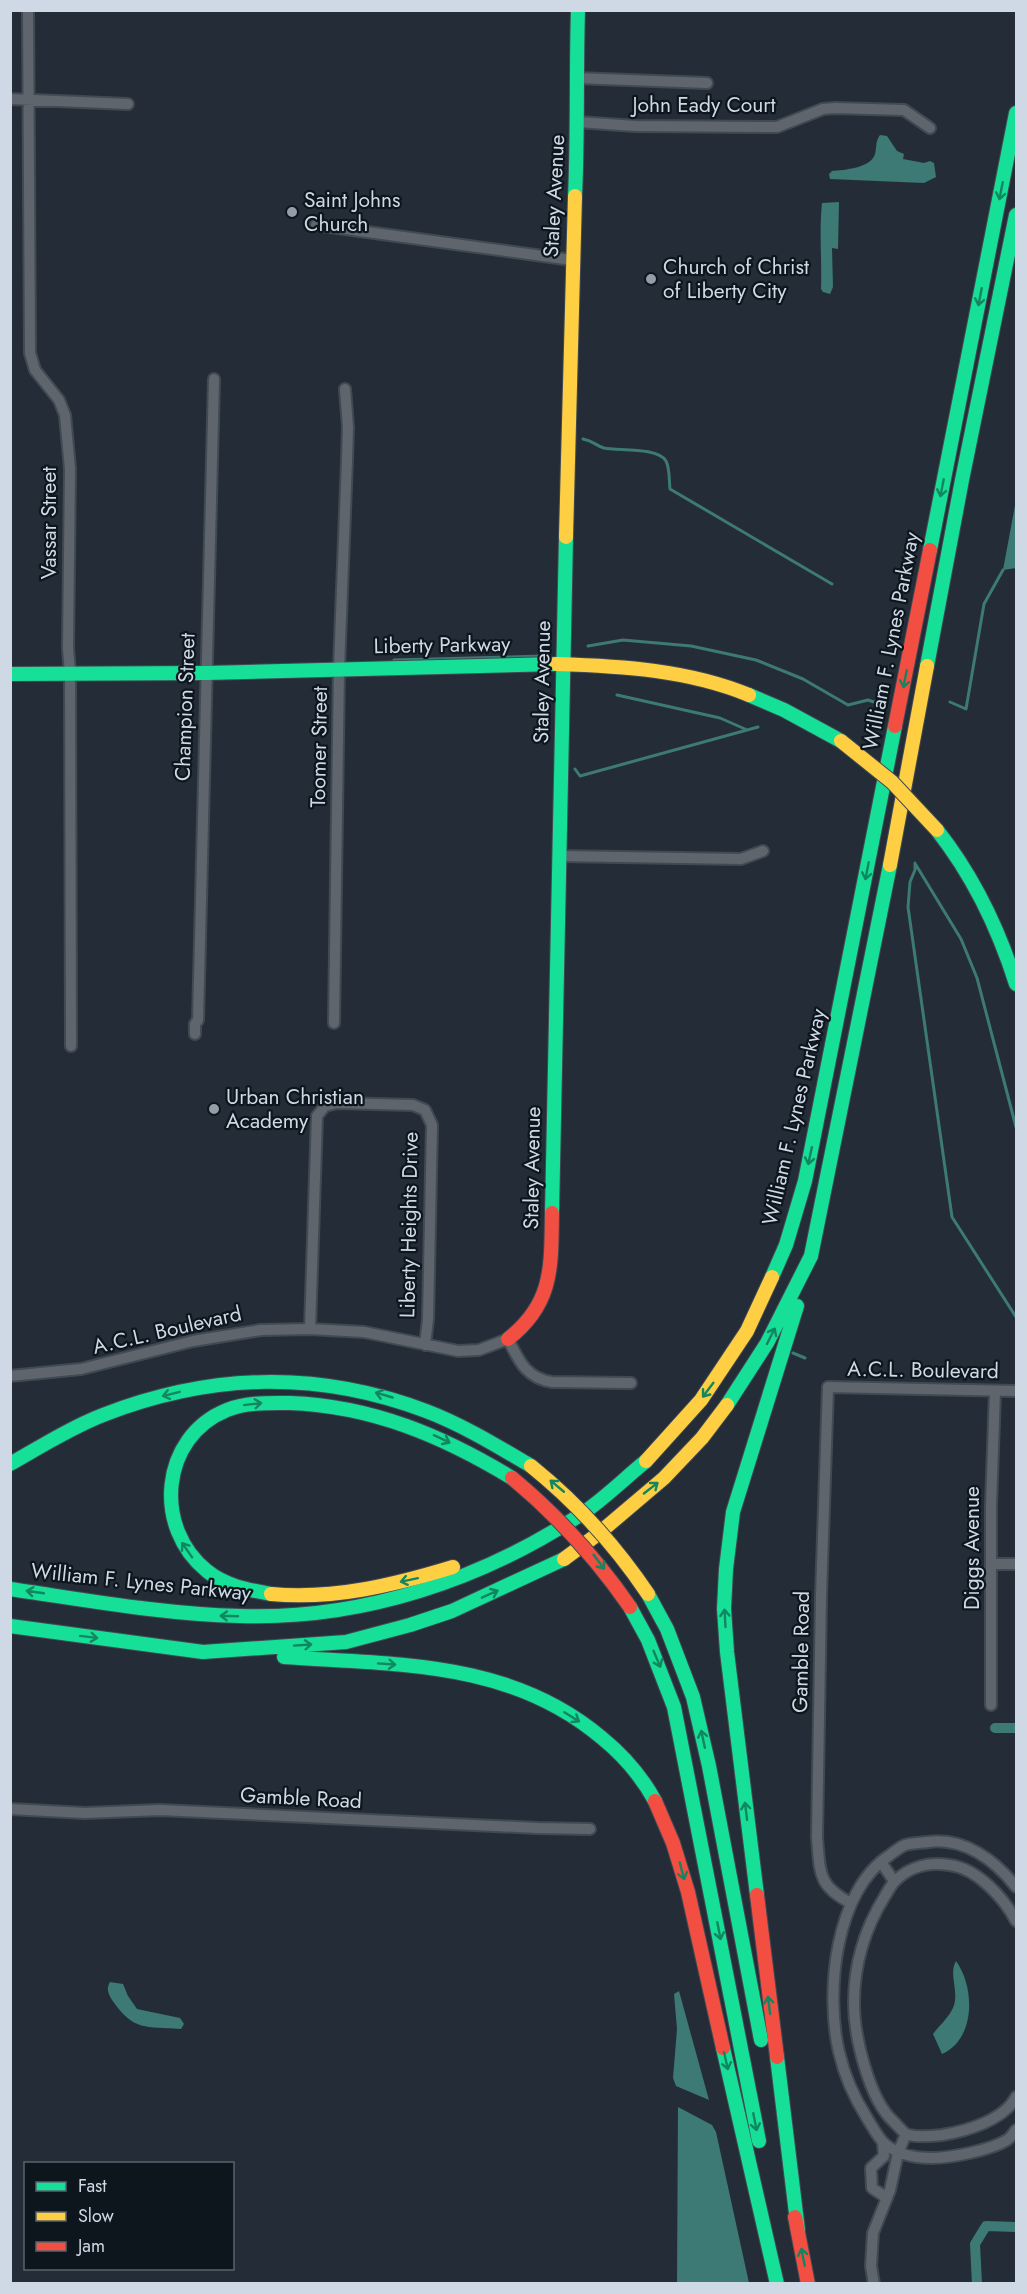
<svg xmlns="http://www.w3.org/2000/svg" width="1027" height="2294" viewBox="0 0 1027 2294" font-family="Jost,sans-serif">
  <rect width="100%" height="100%" fill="#242d37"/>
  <path fill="#3d7975" d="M880 135 887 136 897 151 904 154 903 159 924 163 930 161 934 163 936 177 924 183 830 179 829 174 832 171C844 170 871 168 875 154 877 147 875 142 880 135Z
    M839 202 838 249 832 248 833 287 830 294 823 292 821 289C822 260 819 231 822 203Z
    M1016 500V568L1003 570Z
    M956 1961C975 1987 976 2039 942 2054L933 2034C939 2026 949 2017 953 2008 960 1992 948 1975 956 1961Z
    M110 1982 123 1984 128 1996 137 2009 180 2018 184 2024 181 2029C145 2026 134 2032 112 2000 108 1993 106 1989 110 1982Z
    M679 1991 709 2100 676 2086 673 2078 677 2029 674 1994Z
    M678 2107 712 2125 716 2132 749 2283H677Z"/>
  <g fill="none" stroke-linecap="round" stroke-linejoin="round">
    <path stroke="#3d7975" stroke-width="3" d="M583 439C594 441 596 446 604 448 618 451 658 447 666 461 670 469 669 481 670 489L832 584
      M588 646 623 640 691 646 756 660 803 679 848 705 868 700 874 702 883 698 887 693
      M394 660 544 656
      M617 695 720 718 745 729
      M950 702 966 709 984 604 1003 570
      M575 769 580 776 758 727
      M915 863V870L910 882 908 907 952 1217 1016 1317
      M916 865 961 939 977 978 1016 1127
      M793 1353 805 1358"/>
    <path stroke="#3d7975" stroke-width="10" d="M995 1728H1016
      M977 2284 975 2244 986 2226 1016 2227"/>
    <defs>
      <path id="street" d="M28 10 30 353 35 370 59 400 65 415 70 469 68 648 70 673 71 1046
        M576 78 707 83
        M10 99 128 104
        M578 122 635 126 777 127 823 109 835 108 904 110 930 128
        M316 225 572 260
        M560 856 741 859 763 851
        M334 1023 339 668 347 460 348 427 345 389
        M195 1034V1024L198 1020 214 379
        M310 1329 317 1116 325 1106 337 1103 413 1105 425 1110 432 1125 428 1319 425 1345
        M10 1376 81 1369 193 1341 261 1330 310 1329 364 1332 458 1351 479 1350 508 1339C519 1361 526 1378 552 1382L631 1383
        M992 1564H1016
        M991 1705V1506L995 1391
        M10 1809 85 1813 160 1810 537 1828 590 1829
        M881 1862 894 1881
        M1016 1887C995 1860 964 1837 928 1842 921 1843 912 1843 905 1845 900 1847 894 1852 890 1855 835 1890 825 1993 839 2052 844 2074 855 2099 867 2118 872 2126 878 2138 885 2144 898 2155 916 2158 932 2158 951 2158 991 2150 1007 2140 1010 2138 1014 2133 1016 2130
        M851 1903C817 1886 820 1871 817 1837L821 1596 828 1387 1016 1391
        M1016 1921C1004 1898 977 1868 949 1865 930 1862 910 1866 895 1881 891 1885 888 1891 885 1896 865 1928 854 1965 854 2003 854 2036 869 2099 893 2121 897 2125 902 2131 906 2134 916 2138 932 2136 942 2135 967 2131 1004 2120 1016 2097
        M883 2143 884 2156 871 2168 872 2188 887 2198
        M874 2284 871 2266 873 2233 890 2190 898 2153 906 2134"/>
      <path id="fast" d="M575 196C578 134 576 72 578 10
        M930 550 1016 113
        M927 666 962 480 1016 215
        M10 674 206 673 556 664
        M749 695 784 710 841 741
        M937 830C974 877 998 927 1016 984
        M552 1213 566 537
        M772 1277 786 1245 805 1181 895 726
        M727 1405 767 1343 811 1256 890 865
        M10 1464C40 1447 70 1428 103 1415 211 1373 317 1370 426 1411 463 1425 497 1446 531 1466
        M10 1589C86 1600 163 1614 240 1616 362 1620 482 1580 583 1513 605 1498 625 1478 646 1461
        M271 1594C249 1590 225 1586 207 1571 153 1528 160 1437 227 1410 247 1402 269 1403 290 1403 372 1406 443 1436 512 1478
        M648 1594 667 1629 693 1697 709 1766 761 2040
        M630 1607 648 1640 674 1707 759 2141
        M10 1626 203 1652 346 1642 410 1625 452 1611 564 1559
        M284 1657C397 1665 510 1660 602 1738 624 1756 642 1777 655 1801
        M757 1895 727 1652 724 1609 726 1569 733 1512 797 1306
        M723 2048 777 2284
        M777 2057 798 2230"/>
      <path id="slow" d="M566 537 575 196
        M556 664C622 666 688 670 749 695
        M890 865 927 666
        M646 1461 701 1400 747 1331 772 1277
        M564 1559 598 1534 664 1478 702 1438 727 1405
        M271 1594C333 1600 394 1585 453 1567"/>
      <path id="jam" d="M895 726 930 550
        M508 1339C554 1303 551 1266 552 1213
        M655 1801 673 1843 688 1892 723 2048
        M757 1895 777 2057
        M795 2217 808 2284"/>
    </defs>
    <use href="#street" stroke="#414952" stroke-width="14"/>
    <use href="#fast" stroke="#414952" stroke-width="16"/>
    <use href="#slow" stroke="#414952" stroke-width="16"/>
    <use href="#jam" stroke="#414952" stroke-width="16"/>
    <use href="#street" stroke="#5f656d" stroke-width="10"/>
    <use href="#fast" stroke="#16e098" stroke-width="14"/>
    <use href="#slow" stroke="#ffcf43" stroke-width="14"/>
    <use href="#jam" stroke="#f24e42" stroke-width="14"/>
    <defs>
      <path id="slow-bridge" d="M841 741 892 782 937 830
        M531 1466C577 1503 615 1545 648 1594"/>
      <path id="jam-bridge" d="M512 1478C558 1516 596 1558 630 1607"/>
    </defs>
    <use href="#slow-bridge" stroke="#414952" stroke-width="16" stroke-linecap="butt"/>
    <use href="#jam-bridge" stroke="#414952" stroke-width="16" stroke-linecap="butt"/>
    <use href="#slow-bridge" stroke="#ffcf43" stroke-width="14"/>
    <use href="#jam-bridge" stroke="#f24e42" stroke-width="14"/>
  </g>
  <defs><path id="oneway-shaft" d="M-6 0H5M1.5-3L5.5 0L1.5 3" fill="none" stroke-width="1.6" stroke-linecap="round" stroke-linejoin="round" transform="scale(1.5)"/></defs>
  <g stroke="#128561">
    <use href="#oneway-shaft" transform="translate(1001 191) rotate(101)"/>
    <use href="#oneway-shaft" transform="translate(980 297) rotate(101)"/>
    <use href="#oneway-shaft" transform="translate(942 488) rotate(101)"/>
    <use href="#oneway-shaft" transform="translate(905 679) rotate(101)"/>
    <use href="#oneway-shaft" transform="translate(867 871) rotate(101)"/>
    <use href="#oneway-shaft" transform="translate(810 1156) rotate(102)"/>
    <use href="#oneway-shaft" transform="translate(771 1336) rotate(-63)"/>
    <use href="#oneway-shaft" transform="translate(708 1390) rotate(127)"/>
    <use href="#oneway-shaft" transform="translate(171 1394) rotate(166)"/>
    <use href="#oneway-shaft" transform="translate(384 1395) rotate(-164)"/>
    <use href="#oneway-shaft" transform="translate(253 1404) rotate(-7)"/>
    <use href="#oneway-shaft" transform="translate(442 1439) rotate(25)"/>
    <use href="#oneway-shaft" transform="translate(557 1486) rotate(-140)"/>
    <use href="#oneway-shaft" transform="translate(651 1488) rotate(-38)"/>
    <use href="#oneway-shaft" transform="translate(187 1550) rotate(-125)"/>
    <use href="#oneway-shaft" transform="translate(599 1562) rotate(53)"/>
    <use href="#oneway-shaft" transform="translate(409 1580) rotate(168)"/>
    <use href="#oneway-shaft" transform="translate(35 1592) rotate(-172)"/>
    <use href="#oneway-shaft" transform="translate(490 1594) rotate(-24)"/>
    <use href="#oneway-shaft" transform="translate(229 1616) rotate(-178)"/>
    <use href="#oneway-shaft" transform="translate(725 1618) rotate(-93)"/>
    <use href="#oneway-shaft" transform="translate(89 1637) rotate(7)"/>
    <use href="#oneway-shaft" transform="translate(303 1645) rotate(-4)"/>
    <use href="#oneway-shaft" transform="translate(657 1659) rotate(67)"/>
    <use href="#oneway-shaft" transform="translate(387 1664) rotate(4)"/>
    <use href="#oneway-shaft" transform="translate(572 1717) rotate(32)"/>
    <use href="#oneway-shaft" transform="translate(703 1739) rotate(-102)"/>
    <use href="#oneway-shaft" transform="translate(746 1811) rotate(-97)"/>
    <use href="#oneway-shaft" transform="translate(682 1871) rotate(75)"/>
    <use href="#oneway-shaft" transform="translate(719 1931) rotate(79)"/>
    <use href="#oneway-shaft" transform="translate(769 2005) rotate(-97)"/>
    <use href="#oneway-shaft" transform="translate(726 2061) rotate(77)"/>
    <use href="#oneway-shaft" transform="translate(755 2122) rotate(79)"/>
    <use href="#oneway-shaft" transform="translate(803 2257) rotate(-101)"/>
  </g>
  <g fill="#929da8" stroke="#0d151d" stroke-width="2">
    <circle cx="292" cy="212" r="6"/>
    <circle cx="651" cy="279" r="6"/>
    <circle cx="214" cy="1109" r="6"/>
  </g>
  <g text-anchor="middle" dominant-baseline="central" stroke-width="4.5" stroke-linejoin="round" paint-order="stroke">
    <g font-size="21" fill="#ced9e5" stroke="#0d151d">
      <text x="704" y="105">John Eady Court</text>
      <text transform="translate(554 196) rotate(-87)">Staley Avenue</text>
      <text transform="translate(49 523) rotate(-90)">Vassar Street</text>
      <text transform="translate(891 641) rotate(-79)">William F. Lynes Parkway</text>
      <text transform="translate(442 645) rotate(-1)">Liberty Parkway</text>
      <text transform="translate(542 682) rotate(-89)">Staley Avenue</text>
      <text transform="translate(185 707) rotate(-88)">Champion Street</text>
      <text transform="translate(319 747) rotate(-89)">Toomer Street</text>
      <text transform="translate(794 1117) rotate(-77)">William F. Lynes Parkway</text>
      <text transform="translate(532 1168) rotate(-89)">Staley Avenue</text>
      <text transform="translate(409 1225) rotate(-89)">Liberty Heights Drive</text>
      <text transform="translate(167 1330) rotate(-13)">A.C.L. Boulevard</text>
      <text transform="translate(923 1370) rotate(1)">A.C.L. Boulevard</text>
      <text transform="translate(972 1548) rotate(-90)">Diggs Avenue</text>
      <text transform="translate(141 1582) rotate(6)">William F. Lynes Parkway</text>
      <text transform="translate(801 1652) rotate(-89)">Gamble Road</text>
      <text transform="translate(301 1798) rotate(3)">Gamble Road</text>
    </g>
    <g font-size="21" fill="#ced9e5" stroke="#0d151d" text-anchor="start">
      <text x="304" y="200">Saint Johns<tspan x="304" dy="24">Church</tspan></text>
      <text x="663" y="267">Church of Christ<tspan x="663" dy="24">of Liberty City</tspan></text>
      <text x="226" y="1097">Urban Christian<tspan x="226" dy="24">Academy</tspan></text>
    </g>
  </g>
  <rect width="1027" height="2294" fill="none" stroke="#ced9e5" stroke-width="24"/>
  <rect x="24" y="2162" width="210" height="108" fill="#0d151d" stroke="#5a636d" stroke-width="1.5"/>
  <rect x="36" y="2182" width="30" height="9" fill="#16e098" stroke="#5a636d" stroke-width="1.5"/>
  <text x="78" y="2192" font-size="18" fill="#ced9e5">Fast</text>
  <rect x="36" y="2212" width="30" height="9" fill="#ffcf43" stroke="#5a636d" stroke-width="1.5"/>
  <text x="78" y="2222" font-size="18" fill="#ced9e5">Slow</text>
  <rect x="36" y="2242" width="30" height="9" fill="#f24e42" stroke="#5a636d" stroke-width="1.5"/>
  <text x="78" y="2252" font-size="18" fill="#ced9e5">Jam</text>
</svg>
